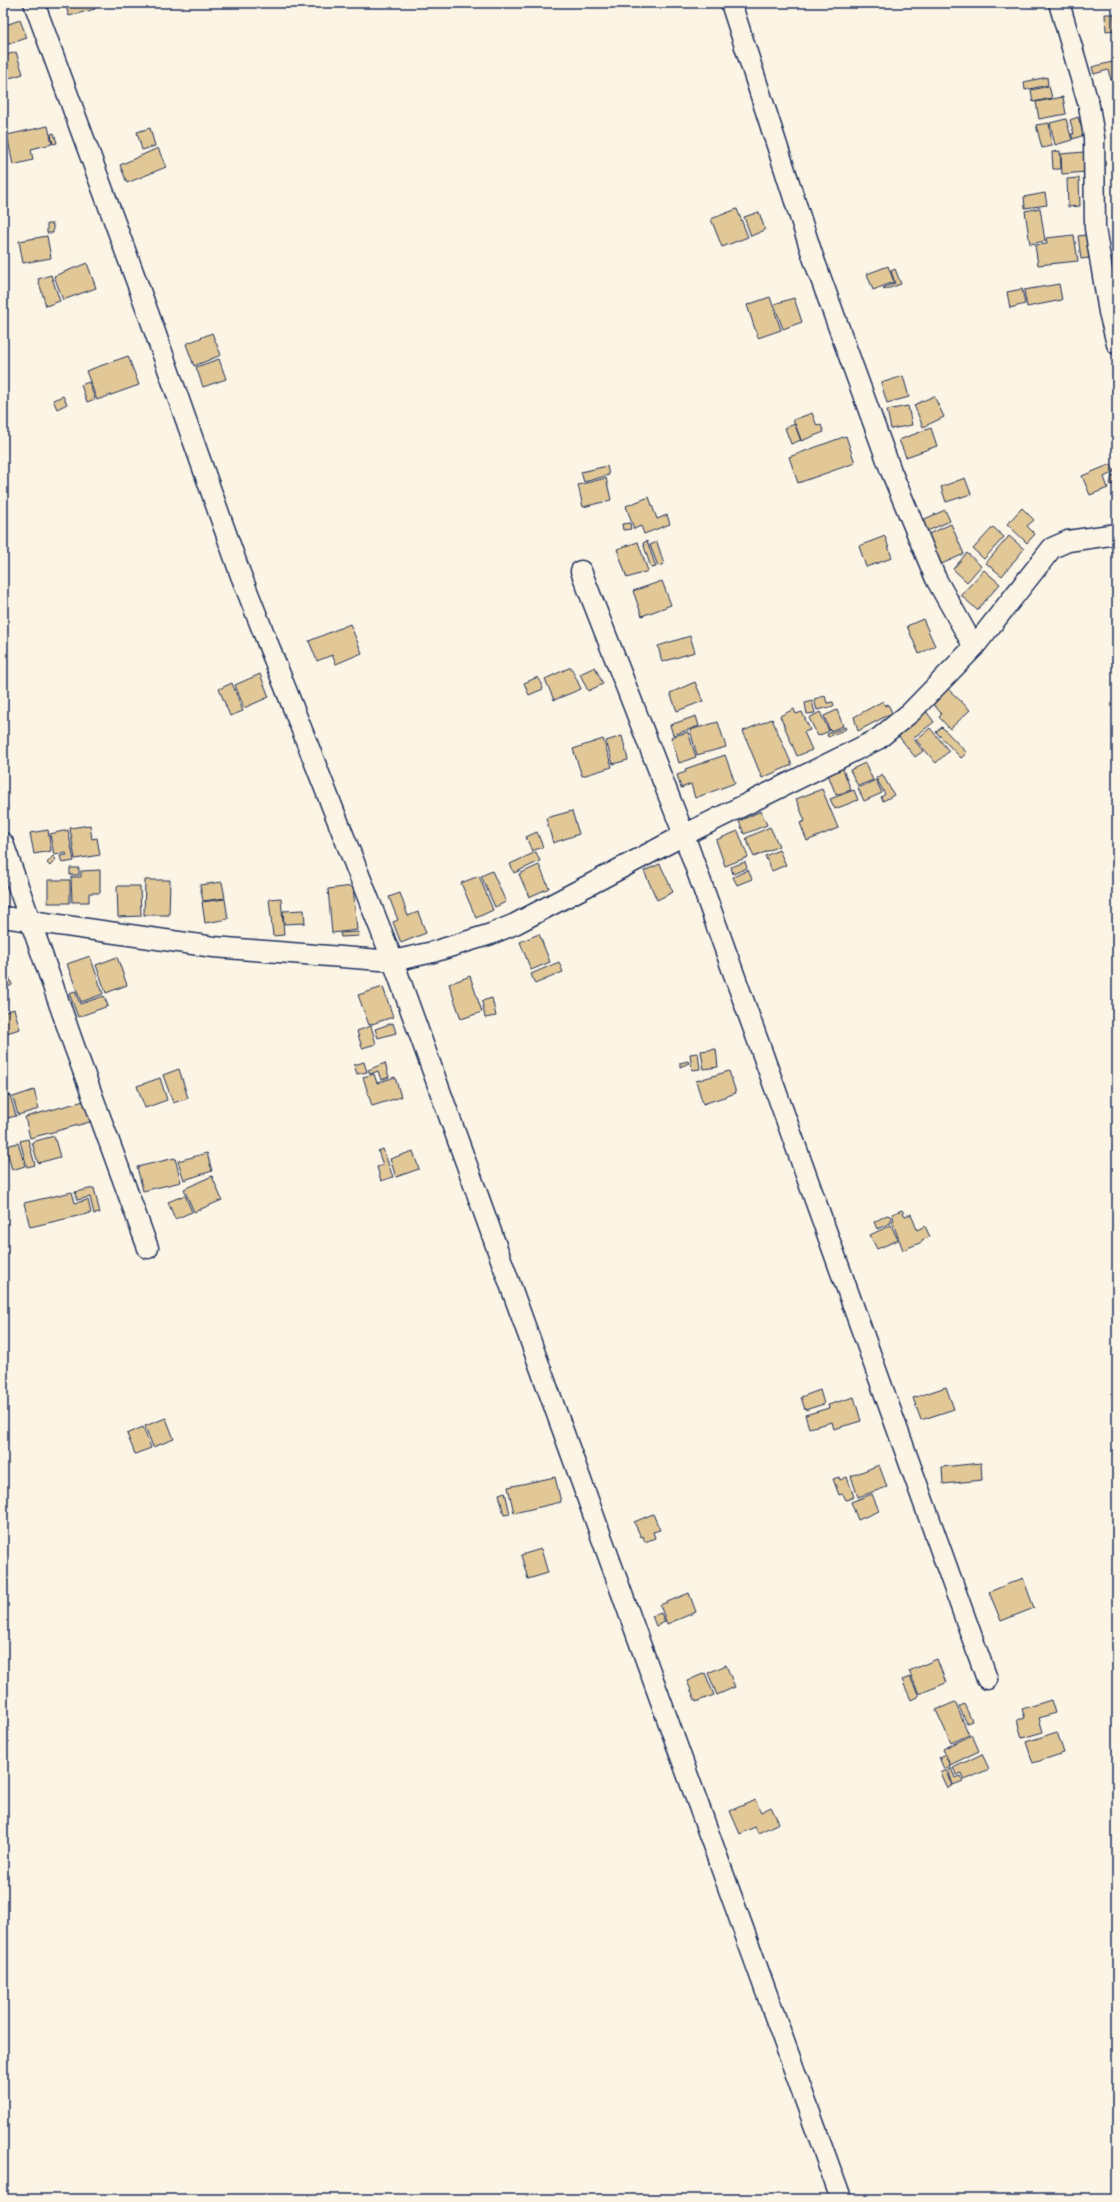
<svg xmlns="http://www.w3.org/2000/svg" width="1120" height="2202" viewBox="0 0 1120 2202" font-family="Itim,sans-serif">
  <rect width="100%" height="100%" fill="#fcf5e5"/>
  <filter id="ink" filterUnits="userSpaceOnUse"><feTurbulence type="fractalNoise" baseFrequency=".025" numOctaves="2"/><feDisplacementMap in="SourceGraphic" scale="8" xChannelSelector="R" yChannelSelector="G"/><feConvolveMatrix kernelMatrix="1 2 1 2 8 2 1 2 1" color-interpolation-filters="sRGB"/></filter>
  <g filter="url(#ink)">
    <path fill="#e2c897" stroke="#1b2f5e" d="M65 3H94L95 9 69 16Z
      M1115 13H1117V30H1115Z
      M1105 14H1114L1115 30 1106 31Z
      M20 20 27 38 3 46V26Z
      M16 52 23 74 3 80V56Z
      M1116 61 1117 78 1111 80 1108 70 1094 74 1092 67Z
      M1047 77 1048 85 1025 90 1024 82Z
      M1049 86 1052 98 1033 102 1031 90Z
      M1063 97 1066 114 1039 119 1036 102Z
      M1078 117 1084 135 1073 139 1071 134H1074L1070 120Z
      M1066 119 1072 140 1055 145 1050 123Z
      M1049 123 1052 146 1042 148 1036 125Z
      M48 126 52 144 31 149 33 160 13 165 7 135Z
      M150 128 155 146 142 150 137 132Z
      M54 133 57 143 53 144 51 134Z
      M158 148 166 167 127 183 120 165Z
      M1060 151 1061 169H1053L1052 152Z
      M1084 152 1086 172 1062 174 1061 154Z
      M1079 178 1080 206 1068 207 1067 179Z
      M1045 193 1047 205 1025 208 1024 197Z
      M1040 208 1045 241 1030 244 1025 211Z
      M737 209 748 237 722 247 711 219Z
      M759 212 765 230 751 236 744 217Z
      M47 224H53V233H47Z
      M1074 235 1078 261 1038 265 1035 245 1047 244 1046 238Z
      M1086 235 1089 258 1081 259 1078 236Z
      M47 236 51 258 23 263 19 241Z
      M87 263 96 288 63 300 54 276Z
      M888 266 894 282 873 290 867 274Z
      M895 269 901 284 884 290 883 288 895 283 891 271Z
      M51 275 60 301 46 306 38 279Z
      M1059 284 1062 300 1027 307 1024 290Z
      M1022 289 1025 304 1010 308 1007 292Z
      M770 297 781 330 758 338 747 305Z
      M794 298 802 322 783 329 774 304Z
      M212 333 221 355 194 366 186 344Z
      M128 356 139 385 97 400 86 371Z
      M219 359 226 379 203 387 196 367Z
      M903 376 909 397 887 403 881 383Z
      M89 382 95 399 87 402 81 385Z
      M63 396 67 404 57 409 53 400Z
      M934 396 944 417 923 427 914 405Z
      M908 406 912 425 891 429 887 410Z
      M812 413 817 426 821 425 824 432 801 441 793 420Z
      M795 424 801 440 791 444 785 428Z
      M931 428 937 446 906 457 899 440Z
      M846 436 855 463 798 483 789 457Z
      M1111 464 1114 472 1104 477 1108 488 1090 495 1082 476Z
      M607 466 609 475 584 482 581 472Z
      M1112 475 1117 477V486L1110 484Z
      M606 478 611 500 583 507 578 485Z
      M965 478 971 494 946 502 941 487Z
      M649 497 657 519 667 515 670 524 644 534 641 526 634 529 626 506Z
      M1022 508 1034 520 1027 526 1035 534 1027 543 1007 524Z
      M945 510 950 521 923 533 918 522Z
      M630 523 631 529 623 530 622 524Z
      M951 524 964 554 937 566 924 536Z
      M993 527 1004 537 984 559 973 549Z
      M885 536 892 558 866 567 859 546Z
      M1009 536 1024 549 1002 576 986 563Z
      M647 541 656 567 651 568 643 543Z
      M638 542 648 571 627 578 617 549Z
      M657 542 664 564 658 566 650 545Z
      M967 553 981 566 967 582 953 569Z
      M984 570 1000 584 977 610 961 595Z
      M662 581 671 605 642 616 633 591Z
      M923 619 935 646 919 654 907 626Z
      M350 624 362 653 336 664 332 655 317 661 309 641Z
      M690 636 695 652 662 662 658 646Z
      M571 667 581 689 554 700 545 679Z
      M595 667 603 684 588 691 580 674Z
      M260 674 269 697 244 708 235 685Z
      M538 677 543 689 529 695 524 683Z
      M695 682 703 701 677 711 670 693Z
      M232 683 243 711 230 716 219 689Z
      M947 688 970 710 950 729 939 717 942 714 932 703Z
      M825 696 827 703 833 702 834 706 817 710 814 699Z
      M812 701 815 713 807 714 805 703Z
      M883 701 885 706 888 704 892 713 858 731 854 717Z
      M794 709 796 714 802 712 810 730 804 732 812 750 797 756 780 716Z
      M837 710 843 726 830 731 824 716Z
      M926 711 934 722 913 738 923 751 915 757 897 734Z
      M820 712 829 731 818 736 809 718Z
      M696 716 699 726 673 735 670 725Z
      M772 719 792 765 762 778 743 731Z
      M718 722 726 747 697 755 690 730Z
      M845 727 846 729 828 737 827 734Z
      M942 727 967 753 961 758 936 732Z
      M930 728 949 751 936 763 916 740Z
      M688 732 696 757 679 763 671 737Z
      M622 736 628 760 613 764 606 741Z
      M603 739 612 767 582 776 573 749Z
      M725 755 735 783 695 798 691 784 681 788 677 775 686 772 685 769Z
      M865 763 873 780 858 786 850 770Z
      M842 767 851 790 836 795 827 772Z
      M882 774 894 795 883 801 881 797 885 794 876 778Z
      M876 780 882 793 864 801 858 788Z
      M822 789 838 828 807 841 800 823 805 821 796 799Z
      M854 790 858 800 835 809 830 799Z
      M572 811 579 834 553 843 546 818Z
      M761 811 767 825 744 834 739 821Z
      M90 825 92 839 97 838 100 855 75 859 70 828Z
      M770 827 779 846 754 857 746 838Z
      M48 830 51 851 34 854 30 833Z
      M68 830 74 861 62 863 60 856 67 855 66 853 54 855 50 834Z
      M738 831 748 857 725 866 716 840Z
      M537 832 543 847 532 851 526 837Z
      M779 850 786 865 772 871 765 856Z
      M536 852 540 861 514 873 510 864Z
      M53 856 56 859 50 866 47 863Z
      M745 862 747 868 733 874 731 867Z
      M660 864 673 892 657 900 644 871Z
      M539 865 549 888 529 897 519 874Z
      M70 868H79V875H70Z
      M100 870V893H89V902H72L71 877H81V871Z
      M748 870 752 879 737 885 733 877Z
      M492 871 506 902 495 907 481 876Z
      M479 876 493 910 476 918 461 883Z
      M48 880H70V903H48Z
      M145 880H170L169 915H144Z
      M222 882 225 898 203 901 200 885Z
      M117 886H140L141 916 118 917Z
      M353 886 357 930 332 933 328 889Z
      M400 893 408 916 418 912 426 933 401 943 393 922 398 920 389 897Z
      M281 898 284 935 273 936 269 899Z
      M225 899 228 919 205 923 202 902Z
      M304 910 305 923 284 924 283 911Z
      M358 932 359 936 341 937 340 933Z
      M539 934 550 962 531 970 520 942Z
      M90 956 103 994 81 1002 67 964Z
      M3 957 8 971 3 972Z
      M117 957 127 985 106 993 96 965Z
      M559 962 563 972 535 984 531 974Z
      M8 974 12 985 5 988 7 994 3 995V976Z
      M470 976 482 1012 461 1019 449 984Z
      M383 987 393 1017 369 1025 358 995Z
      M75 991 80 1004 104 996 108 1006 78 1017 69 993Z
      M492 998 496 1016 485 1018 482 1001Z
      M14 1009 20 1029 3 1034V1013Z
      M393 1023 396 1033 378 1038 375 1029Z
      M371 1026 376 1044 362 1048 357 1031Z
      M716 1049 718 1067 704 1069 701 1051Z
      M698 1053 700 1069 692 1070 690 1054Z
      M688 1061 689 1063 680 1067V1063Z
      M364 1062 367 1072 357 1074 354 1065Z
      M385 1063 389 1077 381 1080 378 1071 370 1074 368 1070Z
      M179 1069 188 1098 173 1103 163 1075Z
      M729 1071 736 1093 703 1104 696 1081Z
      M374 1074 377 1083 395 1077 401 1097 372 1106 363 1077Z
      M160 1078 167 1100 145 1108 137 1086Z
      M34 1090 39 1109 18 1115 13 1097Z
      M10 1095 16 1116 3 1119V1097Z
      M84 1101 90 1122 30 1138 25 1117Z
      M54 1136 60 1157 38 1163 32 1142Z
      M28 1139 35 1165 27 1167 20 1141Z
      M18 1143 25 1166 12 1170 6 1146Z
      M383 1149 393 1177 381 1181 377 1167 383 1165 378 1151Z
      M413 1151 419 1169 396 1177 390 1159Z
      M207 1153 212 1171 184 1180 178 1161Z
      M175 1158 181 1182 143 1191 137 1167Z
      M212 1176 222 1200 194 1212 184 1189Z
      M94 1188 100 1213 94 1214 90 1197 77 1200 75 1192Z
      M72 1192 75 1203 88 1200 91 1213 30 1227 24 1203Z
      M185 1195 192 1212 175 1219 168 1202Z
      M902 1210 905 1216 911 1214 917 1230 925 1226 930 1237 922 1240V1242L903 1250 892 1221 894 1220 892 1214Z
      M887 1215 890 1216 892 1219 890 1221 891 1223 877 1229 874 1222Z
      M891 1225 898 1240 877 1249 870 1235Z
      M946 1387 954 1409 921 1420 913 1398Z
      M820 1390 824 1404 805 1410 801 1397Z
      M854 1397 861 1421 834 1429 832 1422 809 1428 805 1415 829 1408 828 1405Z
      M166 1418 174 1439 153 1447 145 1426Z
      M143 1427 151 1448 135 1454 127 1434Z
      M981 1463 982 1480 943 1484 942 1467Z
      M879 1465 887 1487 858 1497 851 1476Z
      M555 1477 561 1502 514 1513 508 1487Z
      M839 1477 840 1480 847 1477 854 1497 846 1500 843 1494 839 1495 833 1479Z
      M505 1492 510 1514 504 1515 499 1494Z
      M872 1494 879 1511 858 1520 851 1502Z
      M653 1514 660 1530 653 1532 655 1538 645 1542 643 1536 641 1537 634 1522Z
      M541 1549 548 1573 528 1579 521 1555Z
      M1023 1578 1034 1608 1001 1621 989 1592Z
      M689 1593 696 1612 667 1624 660 1605Z
      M661 1613 665 1622 656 1626 652 1616Z
      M937 1659 946 1683 919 1694 909 1671Z
      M726 1665 735 1687 717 1695 708 1673Z
      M705 1673 714 1695 696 1702 687 1681Z
      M910 1677 919 1696 911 1700 902 1680Z
      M1051 1700 1055 1713 1039 1718 1043 1732 1022 1738 1017 1720 1025 1718 1022 1709Z
      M955 1702 969 1735 951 1743 936 1710Z
      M964 1704 972 1721 967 1723 959 1707Z
      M1057 1732 1064 1753 1033 1763 1026 1742Z
      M972 1735 979 1751 950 1765 943 1749Z
      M945 1754 950 1766 944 1769 939 1757Z
      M982 1754 989 1769 965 1780 962 1773 957 1775 953 1768Z
      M951 1768 955 1778 961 1776 963 1781 953 1785 948 1770Z
      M946 1770 953 1785 948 1788 941 1773Z
      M755 1800 761 1812 771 1807 779 1823 758 1833 755 1827 740 1834 730 1811Z"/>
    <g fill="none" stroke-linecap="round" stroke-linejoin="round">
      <defs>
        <path id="street" d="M34 3 150 318 240 573 393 961 841 2199
          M731 3 813 257 891 471 936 579 974 647
          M1059 3 1089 106 1094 137 1095 228 1109 312 1117 344
          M581 571 684 835 987 1679
          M3 843 73 1043 148 1248
          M3 917 214 947 393 961 433 952 491 934 515 924 684 835 878 739 911 712 974 647 1052 548 1068 541 1117 534"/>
      </defs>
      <use href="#street" stroke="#1b2f5e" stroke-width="23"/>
      <use href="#street" stroke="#fcf5e5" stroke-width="20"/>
    </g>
  </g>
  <rect width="1120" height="2202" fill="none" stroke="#fcf5e5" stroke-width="16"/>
  <rect x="8" y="8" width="1104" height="2186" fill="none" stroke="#1b2f5e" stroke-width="1.5" filter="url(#ink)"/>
</svg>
